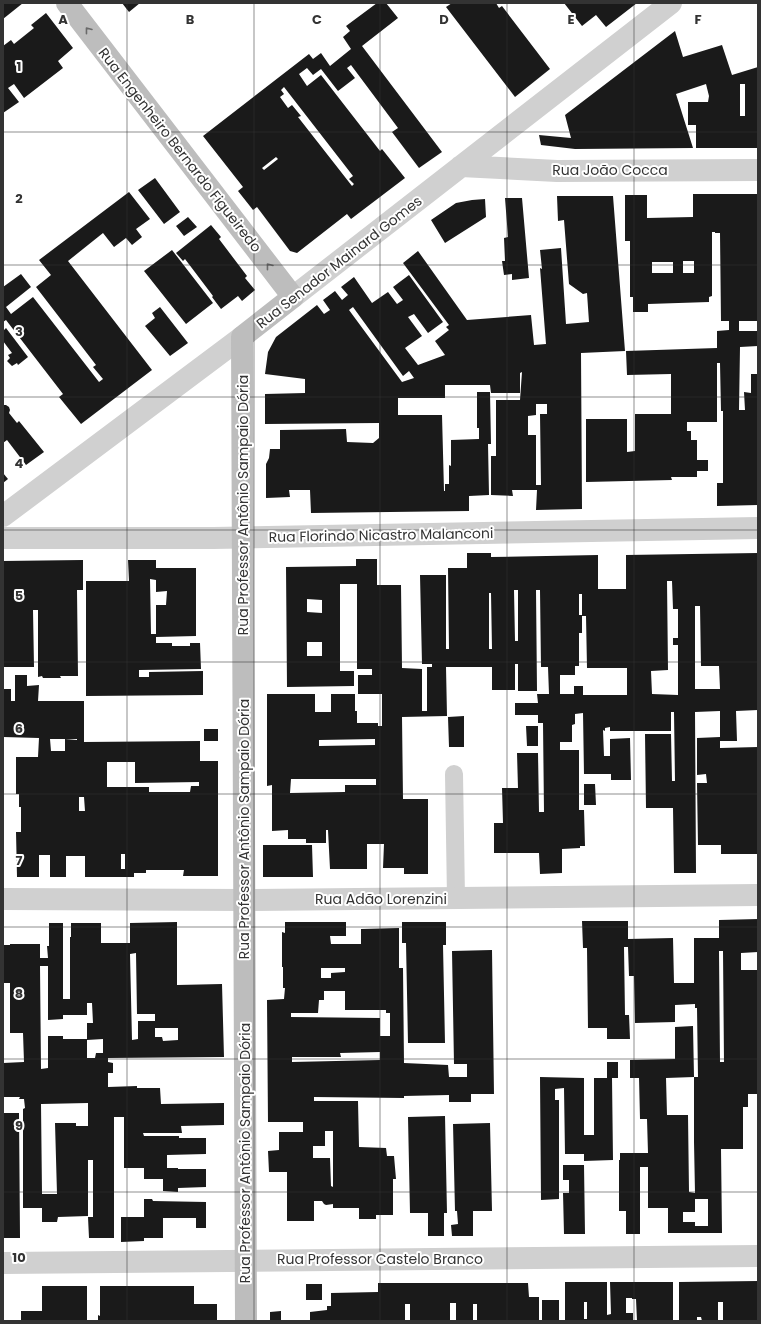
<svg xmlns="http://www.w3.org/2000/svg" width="761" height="1324" viewBox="0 0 761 1324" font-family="Poppins,sans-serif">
  <rect width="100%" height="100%" fill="#fff"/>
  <path fill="#1a1a1a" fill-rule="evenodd" d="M3 3H23L3 19Z
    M122 3H140L129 12Z
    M377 3H386L398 18 362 46 442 152 419 168 392 132 398 128 351 65 347 68 355 78 338 91 321 69 313 75 307 68 299 74 307 86 321 75 380 151 382 149 405 178 351 219 347 214 297 253 290 251 257 207 253 210 238 191 243 187 203 136 309 54 313 59 321 53 330 66 351 49 343 37 350 31 346 26ZM284 87 353 176 349 179 354 184 352 186 298 117 301 116 292 105 288 108 280 97 284 94 281 90ZM276 157 278 159 264 170 262 168Z
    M452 3H496L499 8 502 6 550 69 515 97 446 7Z
    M564 3H637L606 27 596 15 582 26Z
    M46 13 73 48 58 61 63 68 24 98 14 84 8 88 19 102 3 113V46L11 40 14 44 34 28 31 25Z
    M675 31 683 57 722 45 732 75 758 67V148H696V125H688V102H708L709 96 706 84 676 94 693 148 575 149 541 145 539 135 571 138 565 115ZM740 84H745V116H740Z
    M155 178 180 212 164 224 138 190Z
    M129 192 150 219 136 229 142 237 132 245 126 238 114 247 103 233 68 261 152 370 81 424 59 397 63 394 6 320 3 322V287L21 274 31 287 6 307 11 314 33 297 99 382 103 379 93 367 96 365 36 287 51 275 39 260Z
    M693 194H758V321H739V331H758V346L740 347 739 410H745L744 392 751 393V374H758V505L717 506V483H723V411H721L720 363H717V422H687V431H691V440H697V460H708V471H697V477H671L672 480 586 482V419H627V452L635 451V414H671V374L627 375 626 351 717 348V331L729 330V321H721L720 233H715V232H712V296L709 297V302L648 304V312H633V297H630V241H625V195H647V218L693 217ZM683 261H694V273H683ZM652 262H673V273H652Z
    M557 196H613L625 351 581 353 582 509 536 510 537 490H512L513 496 491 495V456H496V400H520L522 372 520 373V393H491L490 385H445V398H398V415H442L444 491H445V484H449V465L451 466V440L479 439V428H477V392H490L491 444H488L489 495 469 496V511L311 513 310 490H289L290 497 266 498V464L269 458 270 449H280V430L346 429 347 442 373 443 379 438V423L265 424V394L305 393V379L265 374 268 352 276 337 317 305 324 314 330 310 323 300 335 291 342 300 348 295 341 287 354 277 372 303 388 292 397 304 403 300 393 287 409 275 443 322 428 333 414 314 408 317 422 336 405 348 418 365 445 355 435 341 449 330 446 327 449 325 403 263 418 251 467 320 531 315 534 345 546 344 540 268 542 269 540 250 561 248 566 324 589 322 587 293 583 294 569 284 564 220 558 221ZM353 307 403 376 409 371 414 378 402 382 349 310ZM536 404H547V414H540L541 485H536V435H528V416L536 415Z
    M505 198H522L529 278 512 280V274L504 275 502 261H505L504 238 508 237Z
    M485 199 486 217 445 243 431 220 456 203 472 200Z
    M188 217 197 227 184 236 176 226Z
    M211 225 221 237 219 239 247 276 245 278 255 290 242 301 238 296 221 309 212 297 213 296 185 259 183 261 176 253Z
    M172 250 213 303 186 324 144 271Z
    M160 307 188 343 170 356 145 326 155 318 152 313Z
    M6 328 28 357 18 365 17 363 12 366 7 361 10 358 8 355 12 353 3 341V331Z
    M3 405H6L9 407 10 410 9 413 17 423 19 421 44 452 26 465 7 440 3 443Z
    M3 473 8 479 3 483Z
    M467 553H491V557L598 555V589H626V555L758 553V710L736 711 737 741H720V748L758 747V854H721V845H698L697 783H707L706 774 697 775V738L720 737V711L695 712 696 873H674L673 808H646L645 734H671L672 781H675L674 712H671V731H610V727L605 728V731L603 730 604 756H610V739L630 738 631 780H611V774H584L583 713 575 714V724L572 725V742H560V750H579V810H584L585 846H580V848L562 849V873L540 874 539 853H494V823H503L502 788H518L517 753H538L539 812H544L543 723H538V715H515V703H538L537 694H549L548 667H541L540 590H536L537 691H518V664H515V690H492V667H446L447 716 402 717 403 799H428V874H404V868H383L384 844H367V869H330L328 830H326V843H306V839H288V830L272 831V785L267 786V694H315V712H331V694H355V711H357V723H378V726H382V694H358V675H372V669H357V584H340V671H354V686L287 687 286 567 356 566V559H377V585H401L402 668 422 669V711H427V667H432V664H422L420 575H446V649H449L448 568H467ZM667 581H672L673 609H678V638H673V645H678V695L652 694 651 671 668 670ZM514 590H518V641H515ZM489 593H491L492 649H489ZM579 594H582V616H586L587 668H627V695H583V686H574V694H560V675H575V666H579V633H582V615H579ZM307 599 322 600V613L307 612ZM695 606H700L701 666H719L720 689H695ZM307 642H322V656H307ZM375 739V745L319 746V740ZM291 779H376V785H345V792L290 793Z
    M83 560V590H77L78 676H60L61 678H43L42 676 38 677V610H33L34 667H3V561Z
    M128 560H156V568H196V636L156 637V643H172V646H190V643H200L201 669 139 670V677H149V672L203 671V695L86 696V581H129ZM150 579 156 580V592L167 591 166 605H156V634H151Z
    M15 675H27V686L39 685 38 701H84V742L200 741V761H218V876H183L184 870H146V873H134V877H85V856H66V877H50V855H39V877H17L16 832H21V807H19V794H16V757H38L39 738 3 737V689H11V701H15ZM50 739H77V740L65 739V751H51ZM107 762H135V783L199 782V786H191L190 792H149V787H107ZM79 797H84L85 811H79ZM121 854H125V869H121Z
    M464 716V747H449L448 717Z
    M526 726H538V746H527Z
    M204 729H218V741H204Z
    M584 784H595L596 805H584Z
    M263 845H312L313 877H263Z
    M758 919V952L741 953V970H758V1021H757V1040H758V1094H748V1107H743V1149H721L722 1233H668V1208H648V1167H640V1234H626V1211H619V1160H620V1153H648L647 1119H640L639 1078H630V1060L675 1059V1027L693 1026 694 1077H698L697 1008H695V1004L675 1005V1022L635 1023 634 976H629L628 947H624L625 1015H629L630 1039H607V1028H588L587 948H583L582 921H628V939L673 938 674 983H694V938H719V920ZM719 951H723L724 1062H720ZM694 1077V1142L695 1193 689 1192 688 1115H667L666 1078ZM695 1199H708V1226H695V1222H683V1212H695Z
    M177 922V985L222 984 224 1057 108 1058V1062L113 1063V1073H108V1087L137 1086V1088H160L161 1104 224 1103V1125L181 1126 182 1133H143L144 1136H179V1138H206V1154L167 1155V1168H178V1169H206V1187L178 1188V1192L163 1191V1179H144V1168H124V1117H114V1238H89L88 1217H93V1160H88V1216L58 1217 57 1222H42V1208H23V1109L25 1108 24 1099H19L20 1097H3V1063L24 1062 23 1033H10V983H3V945H10V944H40V958H48L47 946H49V923H63V999H70V937H71V923H101V943H130V923ZM136 953 137 1014H155V1021H138V1039L132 1040 130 954ZM40 966H48V1020L63 1019V1015H87V1003H92L93 1023H87V1039H63V1036H48V1068L41 1069ZM155 1028H178V1040L163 1041 162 1037H155ZM103 1039V1053H96L95 1058H87V1040ZM88 1103V1126H76V1123H55L57 1194H42L41 1104Z
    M285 922H346V936H330L331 944H361V929L399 928V968H403L404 1063 448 1065 449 1077H467V1064H454L452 951 492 950 494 1094H471V1102H449V1095L404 1096V1098L314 1097V1101H358L359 1147 386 1148 387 1156H394L396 1179H393V1215H376V1219H359V1208H333V1204L326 1205 324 1204 322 1201H314V1221H287V1172H269L268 1151 279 1150V1132H303V1122H268L267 1000 284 999 285 988H283V967H282V932L285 933ZM321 968H345V972L331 973V978H321ZM324 991H345V1010H386V1013H390V1036H380V1018L291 1017V1013H318L319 1000H324ZM380 1052V1060L292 1062V1057H341L340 1053ZM325 1131H333V1187L331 1186 330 1158H313V1146H325Z
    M402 922H446V945H443L445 1043H408L406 943H402Z
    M607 1062H618V1078H612L613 1160 584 1161V1154H565L564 1088 555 1089V1100H559V1199L541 1200 540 1077 584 1078V1135H594V1078H607Z
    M3 1113H19L20 1238H3Z
    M445 1116 447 1213H444V1236H428V1213H410L408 1117Z
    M490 1123 492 1211H473V1236H452L451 1225 458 1224 457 1211H455L453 1124Z
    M563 1165H584L585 1234H564L563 1193H569V1180H563Z
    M144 1199H152L153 1201 206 1202V1228H196V1218H163V1238H144V1241L121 1242V1217H144Z
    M758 1281V1321H723V1302H718V1321H702L701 1317H697V1321H679V1282Z
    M565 1282H607V1315L611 1314 610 1282H673V1321H637L636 1299H632V1298H626V1313H633V1321H565ZM584 1302H587V1319H584Z
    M378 1283H528L529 1297H539V1321H477V1304H473V1321H456V1303H450V1321H410V1304H405V1321H310V1312L327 1310V1306H331V1293L378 1292Z
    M306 1284H322V1300H306Z
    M42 1286H87V1321H21V1311H42Z
    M100 1286H194V1304H217V1321H98V1315L100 1316Z
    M542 1300H559V1321H542Z
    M281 1311V1321H270V1312Z"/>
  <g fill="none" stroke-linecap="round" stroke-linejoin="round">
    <path stroke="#d0d0d0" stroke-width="18" d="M454 774 456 898"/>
    <path stroke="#d0d0d0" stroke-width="22" d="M461 166 557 171 758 170
      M293 297 671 3
      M3 516 242 337
      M3 538H213L758 528
      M3 899 244 900 758 895
      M3 1263 758 1256"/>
    <path stroke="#bdbdbd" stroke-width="22" d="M67 3 293 297 242 337 246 1321"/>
  </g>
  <defs><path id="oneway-chevron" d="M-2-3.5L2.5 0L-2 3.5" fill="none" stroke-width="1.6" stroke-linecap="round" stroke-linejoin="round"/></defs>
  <g stroke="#6a6a6a">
    <use href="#oneway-chevron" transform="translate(88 30) rotate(-128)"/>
    <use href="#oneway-chevron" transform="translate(269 266) rotate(-128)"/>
  </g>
  <path fill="none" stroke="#333" stroke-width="1" stroke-opacity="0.55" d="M127 3V1321M254 3V1321M380 3V1321M507 3V1321M634 3V1321M3 132H758M3 265H758M3 397H758M3 530H758M3 662H758M3 794H758M3 927H758M3 1059H758M3 1192H758"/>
  <g text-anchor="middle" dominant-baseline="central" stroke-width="4" stroke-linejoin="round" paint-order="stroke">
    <g font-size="14" fill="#333" stroke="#fff">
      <text transform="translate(180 150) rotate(52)">Rua Engenheiro Bernardo Figueiredo</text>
      <text x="610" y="170">Rua João Cocca</text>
      <text transform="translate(339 262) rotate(-38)">Rua Senador Mainard Gomes</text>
      <text transform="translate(243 505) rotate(-90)">Rua Professor Antônio Sampaio Dória</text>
      <text transform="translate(381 535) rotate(-1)">Rua Florindo Nicastro Malanconi</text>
      <text transform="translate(244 829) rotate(-90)">Rua Professor Antônio Sampaio Dória</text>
      <text x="381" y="899">Rua Adão Lorenzini</text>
      <text transform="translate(245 1153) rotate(-90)">Rua Professor Antônio Sampaio Dória</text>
      <text x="380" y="1259">Rua Professor Castelo Branco</text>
    </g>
  </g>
  <g font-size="13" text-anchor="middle" font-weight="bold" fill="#333" stroke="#fff" stroke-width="4" stroke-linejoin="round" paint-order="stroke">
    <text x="63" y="24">A</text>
    <text x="190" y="24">B</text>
    <text x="317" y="24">C</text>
    <text x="444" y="24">D</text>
    <text x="571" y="24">E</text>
    <text x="698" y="24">F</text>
    <text x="19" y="71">1</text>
    <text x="19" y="203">2</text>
    <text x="19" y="336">3</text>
    <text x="19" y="468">4</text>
    <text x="19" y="600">5</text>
    <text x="19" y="733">6</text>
    <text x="19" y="865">7</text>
    <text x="19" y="998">8</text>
    <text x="19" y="1130">9</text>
    <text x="19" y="1262">10</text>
  </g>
  <rect width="761" height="1324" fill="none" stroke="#333333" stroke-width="8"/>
</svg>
